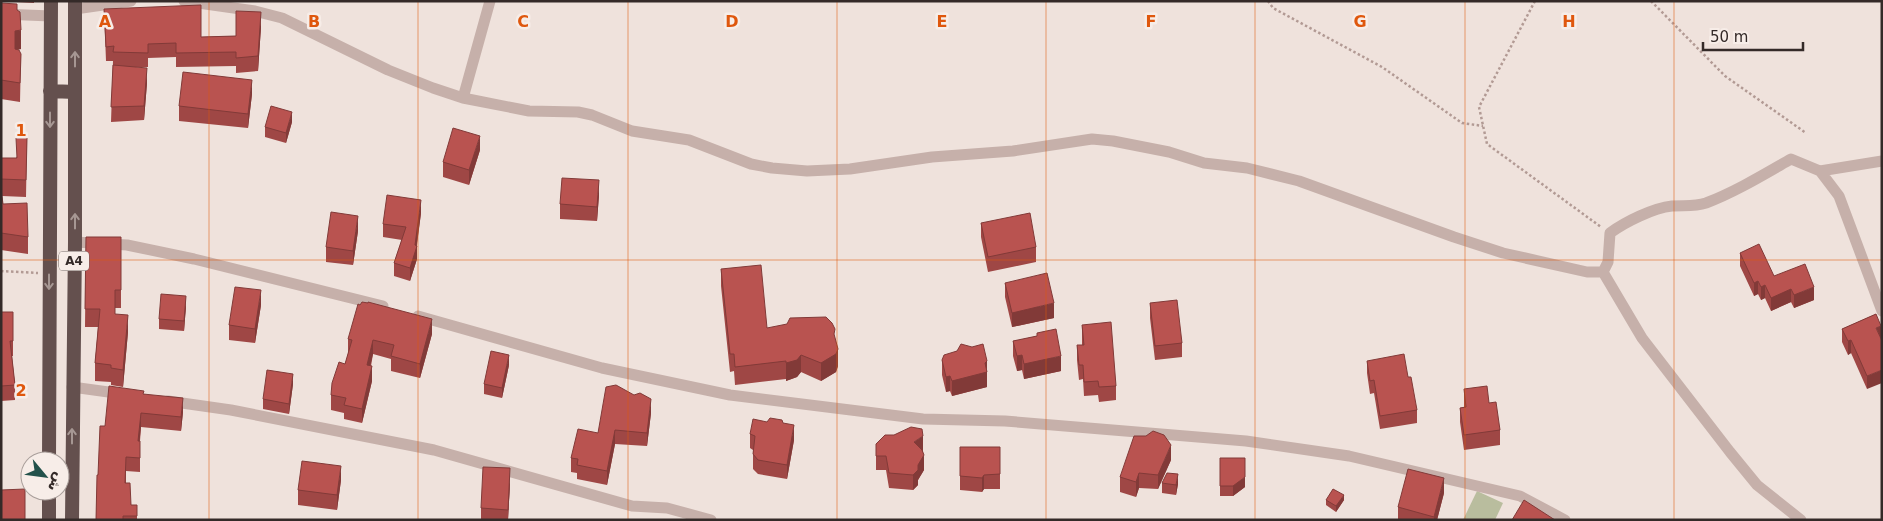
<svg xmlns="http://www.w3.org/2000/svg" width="1883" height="521" viewBox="0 0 1883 521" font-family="'DejaVu Sans','Noto Sans Arabic',sans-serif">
  <rect width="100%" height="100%" fill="#efe2dc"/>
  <path fill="#b9bd9e" d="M1477 491 1503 503 1495 520H1463Z"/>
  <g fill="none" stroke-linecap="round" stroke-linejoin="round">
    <path stroke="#b29a94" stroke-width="2.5" stroke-dasharray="2.5 2.5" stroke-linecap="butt" d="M1268 1 1273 8 1382 67 1462 123 1483 126
      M1535 1 1479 107 1487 144 1601 227
      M1651 1 1725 76 1806 133
      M1 271 38 273"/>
    <path stroke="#c6b0aa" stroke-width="11" d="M184 1 255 11 282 18 388 70 433 88 463 98 529 111 578 112 592 115 632 131 689 140 751 164 772 168 807 171 850 169 932 157 1013 151 1092 139 1113 141 1169 152 1204 163 1247 168 1299 181 1454 237 1503 253 1587 272H1603L1608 262 1610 233C1625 222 1653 208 1672 206 1684 205 1694 207 1706 203 1735 192 1763 175 1791 159L1820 171 1839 196 1882 311
      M75 9 131 1
      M1 14 51 16
      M463 98 490 1
      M1820 171 1882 161
      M75 242 127 245 194 259 383 306
      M1603 272 1642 338 1730 452 1757 485 1801 520
      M418 316 602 368 730 395 923 419 1005 421 1246 441 1349 456 1520 496 1565 520
      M72 387 123 394
      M168 401 231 410 434 450 632 506 667 508 711 520"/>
    <path stroke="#64504e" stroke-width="14" d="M50 91 75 92
      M49 461 51 1
      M49 520V491
      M72 520 75 242V1"/>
  </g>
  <path fill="#9f4745" d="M1 1H34V3Z
    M1 3 17 10 21 49 16 50 21 54 20 102 1 99Z
    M104 9 201 37 236 36 261 27 258 71 236 73V66L176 67V57L148 58V67H132L147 83 144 120 111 122 113 61H106Z
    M252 94 248 128 179 121V106Z
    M292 122 286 143 265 137V127Z
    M27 138 26 197 2 196 3 204 28 237V254L1 250V158H16Z
    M480 150 469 185 443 177V162Z
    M599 195 597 221 560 219V204Z
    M421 213 417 245V259L410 281 394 276V263L402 240 383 237V224Z
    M981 223 1036 247V262L988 272 981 237Z
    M358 231 353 265 326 262V247Z
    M86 237H121V308H115V314L128 332 123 387 111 385V382L95 381V363L98 327H85Z
    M1740 253 1774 276 1814 300 1794 308 1791 302 1771 311 1765 298 1761 300 1758 294 1754 296 1740 266Z
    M721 269 767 328 835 338 838 366 836 372 821 381 801 372 797 377 786 381V379L735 385 734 371 730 372 721 286Z
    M1005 283 1054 318 1012 327 1005 297Z
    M1150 303 1182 343V357L1155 360 1150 318Z
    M261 305 255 343 229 340V325Z
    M186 306 184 331 159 329V319Z
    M1 312H13V356H12L15 385V400L1 401Z
    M1876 314 1867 389 1851 353 1848 355 1842 342V329Z
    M1082 325 1116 386V400L1099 402 1098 395 1084 396 1083 379 1079 380 1077 360V345H1082Z
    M1037 333 1061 371 1024 379 1022 370 1017 371 1013 356V341L1037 336Z
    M432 334 420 378 391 371V359L373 354 371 366 372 381 362 423 344 419V413L331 410V395L345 364 348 354V339Z
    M957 351 987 361V387L952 396 950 391 946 392 942 375V360Z
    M1367 361 1417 410V423L1380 429 1374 393 1370 394 1367 373Z
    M509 365 502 398 484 394V384Z
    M293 384 289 414 263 409V399Z
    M1464 389 1489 403 1500 430V445L1464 450 1460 422V408L1464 407Z
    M144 394 183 412 181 431 141 427 140 441V472L126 471V483L131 505H137V520H96L98 475 105 426Z
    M651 413 647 446 615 444 607 485 577 479V473L571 472V458L598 433Z
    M767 422 783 423 794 440 787 479 758 474 753 469V450L750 448V434Z
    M876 444 923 451 924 470 918 480V485L913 490 889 488 886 470H876Z
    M960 447H1000V489H984L982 492 960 490Z
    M1220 458 1245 487 1233 496H1220Z
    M1171 460 1158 489 1139 488 1136 497 1120 492V477Z
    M341 480 337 510 298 505V490Z
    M510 483 508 520H481V508Z
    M1162 483 1178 484 1176 495 1162 493Z
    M1444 493 1437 520H1398V507Z
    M1326 500H1344L1336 512 1326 505Z"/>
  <path fill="#823a38" d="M261 12V27L258 71V56Z
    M21 30V49L15 50V31Z
    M147 68V83L144 120V106Z
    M252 80V94L248 128V114Z
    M292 112V122L286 143V133Z
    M480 136V150L469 185V170Z
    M599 180V195L597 221V207Z
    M421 200V213L416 250 417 246V259L410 281V268L415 245Z
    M358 216V231L353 265V251Z
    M1758 281V294L1754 296V283Z
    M1765 285V298L1761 300V287Z
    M1814 287V300L1794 308V295Z
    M1791 289V302L1771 311V298Z
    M261 290V305L255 343V329Z
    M186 296V306L184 331V321Z
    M1054 303V318L1012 327V313Z
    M128 315V332L123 387V370Z
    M432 319V334L420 378V364Z
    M1881 326V339L1876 328Z
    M373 340V354L367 379V365Z
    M1851 340V353L1848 355V341Z
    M838 349V366L836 372 821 381V363Z
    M509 355V365L502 398V388Z
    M801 355V372L797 377 786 381V363Z
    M1022 355V370L1017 371V356Z
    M1061 356V371L1024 379V364Z
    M987 361V387L952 396V381Z
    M372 366V381L362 423V409Z
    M1882 370V383L1867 389V376Z
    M293 374V384L289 414V404Z
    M950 376V391L946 392V377Z
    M183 398V412L181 431V417Z
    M651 399V413L647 446V433Z
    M141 413V427L138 455V441Z
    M794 425V440L787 479V465Z
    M615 430V444L607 485V471Z
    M923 436V451L914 457V442Z
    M1171 445V460L1158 489V475Z
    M924 455V470L918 480V465Z
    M341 466V480L337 510V495Z
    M510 468V483L508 520V510Z
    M918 470V485L913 490V475Z
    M1139 473V488L1136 497V482Z
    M1178 474V484L1176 495V485Z
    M984 475V489L982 492V478Z
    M1245 477V487L1233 496V486Z
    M1444 478V493L1437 520H1434V517Z
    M1344 495V500L1336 512V506Z"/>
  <path fill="#b95350" stroke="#823a38" d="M1 3 17 4V10L20 12 21 30 15 31V49L19 50 21 54 20 83 1 80Z
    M201 5V37L236 36V11L261 12 258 56 236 58V52L176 53V43L148 44V53L113 52 114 46 106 47 104 9Z
    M113 65 147 68 144 106 111 107Z
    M183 72 252 80 248 114 179 106Z
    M271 106 292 112 286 133 265 127Z
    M453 128 480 136 469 170 443 162Z
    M16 138H27L26 180 1 179V158H17Z
    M562 178 599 180 597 207 560 204Z
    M1 189 3 204 27 203 28 237 1 233Z
    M387 195 421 200 415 245 417 246 410 268 394 263 406 227 383 224Z
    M331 212 358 216 353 251 326 247Z
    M1030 213 1036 247 988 257 981 223Z
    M86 237H121V290H115V314L128 315 123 370 111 368V365L95 363 100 309H85Z
    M1759 244 1774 276 1805 264 1814 287 1794 295 1791 289 1771 298 1765 285 1761 287 1758 281 1754 283 1740 253Z
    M761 265 767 328 787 324 790 318 826 317 832 323 835 329 834 334 838 349 836 354 821 363 801 355 797 360 786 363V361L735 367 734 354H730L721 269Z
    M1047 273 1054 303 1012 313 1005 283Z
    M235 287 261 290 255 329 229 325Z
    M161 294 186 296 184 321 159 319Z
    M1177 300 1182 343 1155 346 1150 303Z
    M362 302 368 303V302L432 319 420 364 391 356 394 345 373 340 367 365 372 366 362 409 344 405 346 398 331 395 332 383 339 362 345 364 352 340 348 339 358 304 360 305Z
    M1 312H13V341H10L15 385 1 386Z
    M1876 314 1881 326 1876 328 1882 341V370L1867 376 1851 340 1848 341 1842 329Z
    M1111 322 1116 386 1099 387 1098 381 1084 382 1083 365H1079L1077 345H1084L1082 325Z
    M1056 329 1061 356 1024 364 1022 355 1017 356 1013 341 1037 336V333Z
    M961 344 972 347 983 344 987 361 985 363 987 372 952 381 950 376 946 377 942 360 944 355 957 351Z
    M491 351 509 355 502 388 484 384Z
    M1404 354 1408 377H1411L1417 410 1380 416 1374 380 1370 381 1367 361Z
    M267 370 293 374 289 404 263 399Z
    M616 385 634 395 640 393 651 399 647 433 615 430 607 471 577 465 578 459 571 458 578 429 598 433 606 387Z
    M109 386 144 391 143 394 183 398 181 417 141 413 138 441H140V458L126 457 125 483H130L131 505H137V516H123V520H96L97 475H98L100 426H105Z
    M1487 386 1489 403 1496 402 1500 430 1464 435 1460 408 1466 407 1464 389Z
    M770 418 782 420 783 423 794 425 787 465 758 460 753 454 755 436 750 434 753 419 767 422Z
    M911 427 922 429 923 436 914 442 922 450 924 455 918 465V470L913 475 889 473 886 456H876V444L885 435H894Z
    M1153 431 1164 435 1171 445 1158 475 1139 473 1136 482 1120 477 1134 436H1146Z
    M960 447H1000V474L984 475 982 478 960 476Z
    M1220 458H1245V477L1233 486H1220Z
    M302 461 341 466 337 495 298 490Z
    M483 467 510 468 508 510 481 508Z
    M1408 469 1444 478 1434 517 1398 507Z
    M1167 473 1178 474 1176 485 1162 483Z
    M25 489V520H1V490Z
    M1333 489 1344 495 1336 506 1326 500Z
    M1524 500 1555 520H1512Z"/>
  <defs><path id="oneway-shaft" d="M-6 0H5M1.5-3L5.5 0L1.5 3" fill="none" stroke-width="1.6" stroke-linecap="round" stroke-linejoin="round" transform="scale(1.25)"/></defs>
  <g stroke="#a69793">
    <use href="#oneway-shaft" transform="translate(75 59) rotate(-90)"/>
    <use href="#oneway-shaft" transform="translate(50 120) rotate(90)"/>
    <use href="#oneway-shaft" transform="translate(75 221) rotate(-90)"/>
    <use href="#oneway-shaft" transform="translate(49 282) rotate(90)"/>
    <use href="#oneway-shaft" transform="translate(72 436) rotate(-90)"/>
  </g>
  <path fill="none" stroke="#df570d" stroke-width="1" stroke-opacity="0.55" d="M209 1V520M418 1V520M628 1V520M837 1V520M1046 1V520M1255 1V520M1465 1V520M1674 1V520M1 260H1882"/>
  <g text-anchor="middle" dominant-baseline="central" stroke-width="5" stroke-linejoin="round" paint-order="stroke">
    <rect fill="#f7ede8" stroke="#6e6462" stroke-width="1" x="59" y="251.5" width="30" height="19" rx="4"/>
    <g font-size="12" font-weight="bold" fill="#342a28">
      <text x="74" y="261">A4</text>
    </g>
  </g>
  <g font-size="16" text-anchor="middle" font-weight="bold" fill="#df570d" stroke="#f7ede8" stroke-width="5" stroke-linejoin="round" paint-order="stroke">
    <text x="105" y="27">A</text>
    <text x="314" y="27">B</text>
    <text x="523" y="27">C</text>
    <text x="732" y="27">D</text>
    <text x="942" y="27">E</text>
    <text x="1151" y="27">F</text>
    <text x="1360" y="27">G</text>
    <text x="1569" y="27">H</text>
    <text x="21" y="136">1</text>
    <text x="21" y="396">2</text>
  </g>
  <rect width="1883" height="521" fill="none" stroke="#342a28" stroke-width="5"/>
  <g transform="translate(45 476) rotate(119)"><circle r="24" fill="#f7ede8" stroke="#a99f9b"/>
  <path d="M0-4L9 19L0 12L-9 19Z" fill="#22514a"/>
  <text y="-8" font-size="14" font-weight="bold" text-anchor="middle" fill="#342a28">ش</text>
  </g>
  <path d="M1703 42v8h100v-8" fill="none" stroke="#342a28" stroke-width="2.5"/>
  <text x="1710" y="42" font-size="15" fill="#342a28" stroke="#f7ede8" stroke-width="4" paint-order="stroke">50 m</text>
</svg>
